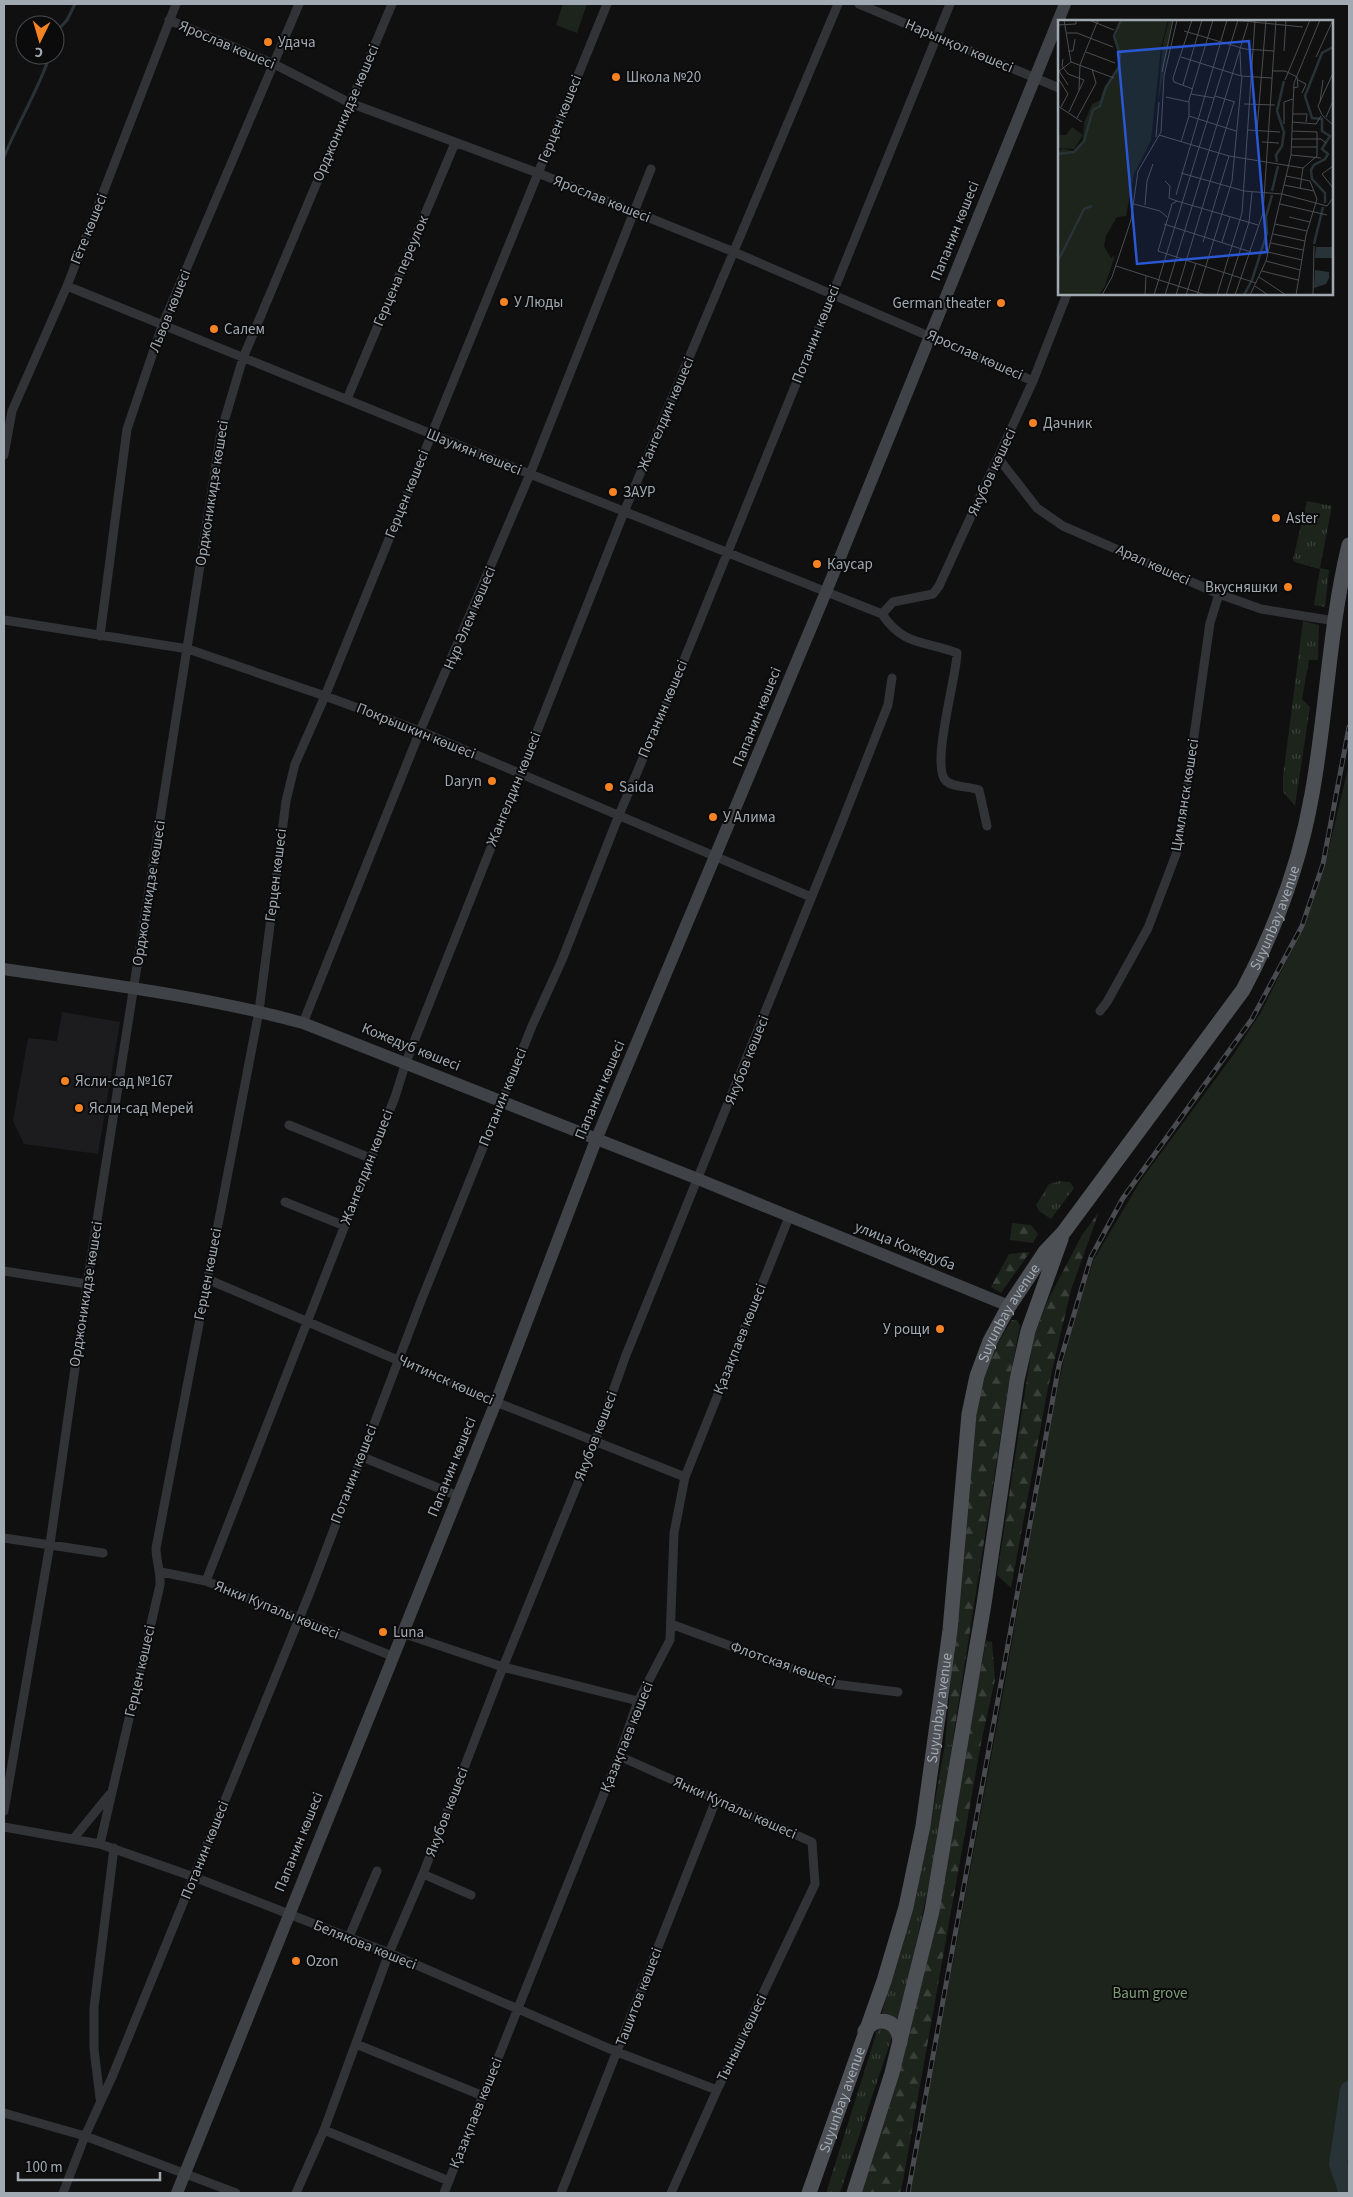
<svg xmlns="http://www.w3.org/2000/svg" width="1353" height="2197" viewBox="0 0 1353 2197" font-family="'Source Sans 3',sans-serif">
  <defs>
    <pattern id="grass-tufts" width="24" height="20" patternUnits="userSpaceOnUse" patternTransform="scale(1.25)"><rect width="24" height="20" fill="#1c241c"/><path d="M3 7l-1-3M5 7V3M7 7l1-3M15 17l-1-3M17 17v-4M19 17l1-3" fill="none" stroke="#3a413b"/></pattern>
    <pattern id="forest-firs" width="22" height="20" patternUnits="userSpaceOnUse" patternTransform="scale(1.25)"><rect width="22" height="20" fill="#1c241c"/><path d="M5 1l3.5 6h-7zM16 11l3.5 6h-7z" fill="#3a413b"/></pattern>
  </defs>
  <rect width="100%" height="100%" fill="#101011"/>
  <path fill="#1c1c1e" d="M62 1012 120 1022 98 1154 24 1144 13 1121 28 1038 57 1041Z"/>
  <path fill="url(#grass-tufts)" d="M1307 501 1332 506 1320 568 1329 570 1325 607 1314 605 1320 569 1294 562 1293 559Z
    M1303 621 1319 625 1318 660H1309L1302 699 1310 707 1295 806 1283 792V777Z
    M1060 1181 1070 1182 1074 1188 1051 1219 1039 1211 1036 1205 1049 1184Z
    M945 1744 952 1745 937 1848 899 2021 882 2013 928 1840Z
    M883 2027 891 2028 892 2037 840 2193H826L877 2031Z"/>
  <path fill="url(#forest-firs)" d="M1099 1212 1071 1290 1048 1388 1011 1588 997 1575 1033 1339 1048 1300 1082 1235Z
    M1012 1223 1031 1225 1038 1234 1033 1243 1010 1240Z
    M1030 1252 1001 1293 991 1287 1009 1254Z
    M1012 1320H1017L1020 1326 1009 1383 952 1745 945 1744 976 1404 994 1349Z
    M986 1641 992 1642 995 1680 982 1738 903 2181 900 2193H861L893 2096 915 2011Z"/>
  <path fill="#1c241c" d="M563 4H587L577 33 556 25Z
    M1349 764V2193H910L1002 1698 1053 1408 1065 1354 1086 1283 1094 1259 1141 1180 1234 1054 1261 1012 1303 928 1324 869Z"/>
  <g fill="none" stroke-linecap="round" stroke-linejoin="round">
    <path stroke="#283337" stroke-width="3" d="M55 33 67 20 75 4
      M4 157C18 122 38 91 50 55"/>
    <path stroke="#283337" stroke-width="18" d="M1348 2193 1338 2164 1349 2090"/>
    <path stroke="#313336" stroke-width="9" d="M859 4 1059 88
      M169 20 274 64 350 103 538 173 734 252 1033 381
      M67 286 530 474 882 614
      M347 399 455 143
      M4 455 12 411 67 286 176 4
      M999 459 1037 508 1063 526 1219 594 1261 609 1335 621
      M882 614 893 602 933 594 939 586 1033 381 1067 294
      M882 614C904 647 925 640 957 653 957 676 930 766 946 781 954 788 969 786 979 790L987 826
      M4 620 188 649 325 696 420 731 811 897
      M100 636 127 429 162 326 299 4
      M1100 1011 1107 1002 1148 928 1178 849 1210 623 1219 594
      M303 1023 420 731 530 474 651 169
      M289 1125 370 1158
      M285 1202 345 1226
      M4 1271 87 1284
      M207 1279 496 1402 685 1477
      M360 1456 458 1496
      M4 1538 103 1553
      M161 1572 206 1581 392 1656
      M206 1581 395 1097 406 1062 624 512 838 4
      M671 1624 834 1684 898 1692
      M402 1633 503 1667 638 1701
      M619 1756 812 1842 815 1884 717 2090 671 2193
      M4 1811 50 1544 87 1284 221 432 243 358 392 4
      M4 1827 100 1844 194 1877 389 1953 617 2052 717 2090
      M74 1838 109 1795
      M100 1844 160 1585C161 1572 156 1561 156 1548L259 1011 286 801 295 764 325 696 607 4
      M423 1874 471 1895
      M349 1937 377 1871
      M356 2044 483 2096
      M100 2098 94 2049V2007L114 1848
      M4 2113 85 2136 236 2193
      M324 2130 449 2181
      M63 2193 85 2136 112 2077 310 1592 421 1301 532 1026 562 960 619 815 671 692 950 4
      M296 2193 324 2130 389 1953 423 1874 503 1667 595 1441 626 1355 840 827 888 705 892 678
      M444 2193 619 1756 638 1701 670 1640 674 1533 685 1477 789 1217
      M561 2193 716 1800"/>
    <path stroke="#3f4246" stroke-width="12" d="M4 969C104 984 205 996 303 1023L698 1179 1009 1306
      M177 2193 496 1402 596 1140 826 592 1065 4"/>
    <g stroke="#4d5055" stroke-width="15">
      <path d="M865 2031C878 2014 899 2020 900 2042"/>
      <path id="s1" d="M809 2193 884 1981 906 1907 923 1826 950 1630 969 1414 977 1376 990 1341 1009 1306 1045 1252 1063 1233 1243 990C1276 928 1300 863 1312 794 1327 711 1329 627 1349 545"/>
      <path d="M854 2193 892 2073 932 1911 984 1604 1017 1380 1028 1331 1061 1239"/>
    </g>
    <defs>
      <path id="rail" d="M908 2193 1059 1365 1091 1257 1123 1198 1252 1019 1302 926 1323 864 1349 727"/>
    </defs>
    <use href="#rail" stroke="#484b4f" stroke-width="5"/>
    <use href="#rail" stroke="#0b0b0c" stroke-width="3" stroke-dasharray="9" stroke-linecap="butt"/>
  </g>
  <g fill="#f58324" stroke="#0b0b0c" stroke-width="2">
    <circle cx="268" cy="42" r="5"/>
    <circle cx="616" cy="77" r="5"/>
    <circle cx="504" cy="302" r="5"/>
    <circle cx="1001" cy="303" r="5"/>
    <circle cx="214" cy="329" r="5"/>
    <circle cx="1033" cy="423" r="5"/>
    <circle cx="613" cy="492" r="5"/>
    <circle cx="1276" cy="518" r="5"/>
    <circle cx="817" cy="564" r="5"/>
    <circle cx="1288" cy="587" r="5"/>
    <circle cx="492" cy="781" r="5"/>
    <circle cx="609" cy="787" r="5"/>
    <circle cx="713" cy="817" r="5"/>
    <circle cx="65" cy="1081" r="5"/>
    <circle cx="79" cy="1108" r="5"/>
    <circle cx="940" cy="1329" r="5"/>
    <circle cx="383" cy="1632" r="5"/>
    <circle cx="296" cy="1961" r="5"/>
  </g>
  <g text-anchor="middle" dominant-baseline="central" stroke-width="4" stroke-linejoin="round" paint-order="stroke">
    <g font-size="15" fill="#a1aab2" stroke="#0b0b0c" text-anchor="start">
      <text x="278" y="42">Удача</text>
      <text x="626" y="77">Школа №20</text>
      <text x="514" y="302">У Люды</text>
      <text x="991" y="303" text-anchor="end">German theater</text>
      <text x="224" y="329">Салем</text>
      <text x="1043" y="423">Дачник</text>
      <text x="623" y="492">ЗАУР</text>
      <text x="1286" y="518">Aster</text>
      <text x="827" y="564">Каусар</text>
      <text x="1278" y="587" text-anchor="end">Вкусняшки</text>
      <text x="482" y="781" text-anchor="end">Daryn</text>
      <text x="619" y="787">Saida</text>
      <text x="723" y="817">У Алима</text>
      <text x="75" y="1081">Ясли-сад №167</text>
      <text x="89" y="1108">Ясли-сад Мерей</text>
      <text x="930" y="1329" text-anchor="end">У рощи</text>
      <text x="393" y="1632">Luna</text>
      <text x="306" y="1961">Ozon</text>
    </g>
    <g font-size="15" fill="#a1aab2" stroke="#0b0b0c">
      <text transform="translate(227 45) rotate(23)">Ярослав көшесі</text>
      <text transform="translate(959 46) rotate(23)">Нарынқол көшесі</text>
      <text transform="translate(346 113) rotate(-67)">Орджоникидзе көшесі</text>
      <text transform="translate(560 119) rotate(-68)">Герцен көшесі</text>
      <text transform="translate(602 199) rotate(22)">Ярослав көшесі</text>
      <text transform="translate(89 229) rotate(-68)">Гёте көшесі</text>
      <text transform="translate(955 231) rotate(-68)">Папанин көшесі</text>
      <text transform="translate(401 271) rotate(-67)">Герцена переулок</text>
      <text transform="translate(170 311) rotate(-68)">Львов көшесі</text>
      <text transform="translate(816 334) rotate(-68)">Потанин көшесі</text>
      <text transform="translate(975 355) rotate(24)">Ярослав көшесі</text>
      <text transform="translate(666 414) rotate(-67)">Жангелдин көшесі</text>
      <text transform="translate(474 452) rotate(22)">Шаумян көшесі</text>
      <text transform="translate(992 472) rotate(-65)">Якубов көшесі</text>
      <text transform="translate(212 493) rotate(-81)">Орджоникидзе көшесі</text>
      <text transform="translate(407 494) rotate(-68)">Герцен көшесі</text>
      <text transform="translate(1153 565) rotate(24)">Арал көшесі</text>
      <text transform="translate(470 618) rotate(-67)">Нұр Әлем көшесі</text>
      <text transform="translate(663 709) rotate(-67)">Потанин көшесі</text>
      <text transform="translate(757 717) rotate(-68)">Папанин көшесі</text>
      <text transform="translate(416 731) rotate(22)">Покрышкин көшесі</text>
      <text transform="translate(514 789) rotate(-68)">Жангелдин көшесі</text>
      <text transform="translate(1185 795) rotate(-81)">Цимлянск көшесі</text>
      <text transform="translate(276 875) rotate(-83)">Герцен көшесі</text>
      <text transform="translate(149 893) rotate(-81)">Орджоникидзе көшесі</text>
      <text stroke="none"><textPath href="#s1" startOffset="1388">Suyunbay avenue</textPath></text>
      <text transform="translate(411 1047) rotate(22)">Кожедуб көшесі</text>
      <text transform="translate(747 1060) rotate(-68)">Якубов көшесі</text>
      <text transform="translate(600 1090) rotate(-67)">Папанин көшесі</text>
      <text transform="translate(503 1097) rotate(-68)">Потанин көшесі</text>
      <text transform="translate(367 1167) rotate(-69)">Жангелдин көшесі</text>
      <text transform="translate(905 1246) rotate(22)">улица Кожедуба</text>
      <text transform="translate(208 1274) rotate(-79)">Герцен көшесі</text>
      <text transform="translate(86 1294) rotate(-81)">Орджоникидзе көшесі</text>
      <text stroke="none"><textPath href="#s1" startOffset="909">Suyunbay avenue</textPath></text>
      <text transform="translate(740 1339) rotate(-68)">Қазақпаев көшесі</text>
      <text transform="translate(446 1380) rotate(24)">Читинск көшесі</text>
      <text transform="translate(596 1436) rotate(-69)">Якубов көшесі</text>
      <text transform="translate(452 1467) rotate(-68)">Папанин көшесі</text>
      <text transform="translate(354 1474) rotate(-69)">Потанин көшесі</text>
      <text transform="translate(277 1610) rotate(22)">Янки Купалы көшесі</text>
      <text transform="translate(783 1664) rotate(19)">Флотская көшесі</text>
      <text transform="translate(140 1671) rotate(-77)">Герцен көшесі</text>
      <text stroke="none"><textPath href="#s1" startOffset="504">Suyunbay avenue</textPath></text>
      <text transform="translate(627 1737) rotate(-68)">Қазақпаев көшесі</text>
      <text transform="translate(735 1808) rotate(24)">Янки Купалы көшесі</text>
      <text transform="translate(447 1812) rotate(-69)">Якубов көшесі</text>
      <text transform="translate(299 1842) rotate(-68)">Папанин көшесі</text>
      <text transform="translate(205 1850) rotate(-68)">Потанин көшесі</text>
      <text transform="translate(365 1945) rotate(22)">Белякова көшесі</text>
      <text transform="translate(639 1997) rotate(-69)">Ташитов көшесі</text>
      <text transform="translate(742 2038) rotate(-64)">Тыныш көшесі</text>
      <text stroke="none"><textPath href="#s1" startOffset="99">Suyunbay avenue</textPath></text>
      <text transform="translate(476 2113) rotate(-68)">Қазақпаев көшесі</text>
    </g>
    <g font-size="15" fill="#7d9e77" stroke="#0b0b0c">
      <text x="1150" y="1993">Baum grove</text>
    </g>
  </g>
  <g transform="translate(1058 20)">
    <rect width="275" height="275" fill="#101011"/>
    <path d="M14 107 25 115 16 129 0 128V115H8Z" fill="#1c241c"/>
    <path d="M111 0H115L100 83 105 23Z" fill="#1c241c"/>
    <path d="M63 0H110L103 27 93 120 76 154 68 196 59 197 48 216 46 226 53 238 57 235 47 266 41 275H0V133L4 128 15 131 25 120 26 103 34 84 42 80 46 68 57 57 61 37 57 18Z" fill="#1c241c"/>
    <path d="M258 227H275V238H257ZM257 250 271 252V258L268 264 256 268Z" fill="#283337"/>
    <path fill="none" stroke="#283337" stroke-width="2.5" d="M0 134 16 132 26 121 35 90 42 86 48 67 61 47 62 35 56 16 63 0M219 142 218 135 224 126 226 112 219 91 226 61M214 171 220 146M267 183V173L254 159 253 150 256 145 267 139 270 134 264 129 272 116 264 111V99L254 98 247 76 264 33 275 27M256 224 265 187M0 241 26 189 34 186M186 275 194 260 209 213 208 197 214 175"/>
    <path fill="none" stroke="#4a4e51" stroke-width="1" d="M6 0 13 42 56 58M31 0 56 10M134 0 115 58 116 62 135 69M175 0 245 7M0 5 18 4V0M126 11 187 29 216 31M9 13H19L55 27M10 31H15L17 19M182 31 183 56M226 31 228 0M28 32 57 43M123 37 183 56 214 58M258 37 275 0M5 39 4 46 10 54 26 60 11 92M1 51 10 65M214 51H227L239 57 240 67 235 68M0 52 13 42M104 52 115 0M275 53 260 86 264 95 275 105M0 58 10 74 3 87M227 60 252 0M240 60 248 64 244 73M125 65 144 0M21 70 22 45 40 0M133 74 156 78M157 76 177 82M108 77 131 82M262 82 265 60M186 84 217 85M0 86 24 102M235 94H249L248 102M131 96 178 111M268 97 275 81M19 98 38 63 34 49M234 102 258 104 263 96M226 104V82L235 79M190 110 222 112M199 110 208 0M234 111 259 112V136L245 148 242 169M101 115 171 136 245 148M98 117 101 82M234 119H263L268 123M123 122 131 96V80L155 0M204 122 221 123M234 127H259M233 135 263 138M275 146 264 154 275 168M123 153 186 171 224 174 269 186 275 178M228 156 252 161 259 179 248 215 238 275M107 161 112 166 111 178 119 181M226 165 256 171M118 175 169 0M119 181 114 184 100 231 198 263M119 181 200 205M76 184 102 191 109 197M222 184 269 195M87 185 89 161 95 144M231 197 252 202M106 204 193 232M217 204 249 211M215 214 247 221M145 222 171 136M164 222 172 197M213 223 245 230M210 232 244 240M208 241 242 250M58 246 148 275M204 251 240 260M201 257 228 275M197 266 210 275M44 275 54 257 73 200 80 151 103 112 106 56 119 0M87 275 88 256M96 275 180 0M107 275 190 3M118 275 176 82M128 275 138 243M139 275 174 161 184 56M159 275 184 193 197 0M168 275 191 202 194 172M177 275 205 193 218 0M192 275 208 241 233 135 236 63 262 0M255 275 256 226"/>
    <path fill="#2a57d4" fill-opacity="0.15" stroke="#2a57d4" stroke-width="2.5" d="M191 21 209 232 79 244 60 32Z"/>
    <rect width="275" height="275" fill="none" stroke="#a1aab2" stroke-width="2.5"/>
  </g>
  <rect width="1353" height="2197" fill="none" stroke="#a1aab2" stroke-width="10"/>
  <g transform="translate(40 40) rotate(185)"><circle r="24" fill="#0b0b0c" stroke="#474b4e"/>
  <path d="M0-4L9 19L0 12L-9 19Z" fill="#f58324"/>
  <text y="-8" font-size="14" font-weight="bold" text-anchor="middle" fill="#a1aab2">С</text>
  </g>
  <path d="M18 2172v8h142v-8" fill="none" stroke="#a1aab2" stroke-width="2.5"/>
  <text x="25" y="2172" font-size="15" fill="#a1aab2" stroke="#0b0b0c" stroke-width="4" paint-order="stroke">100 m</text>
</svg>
